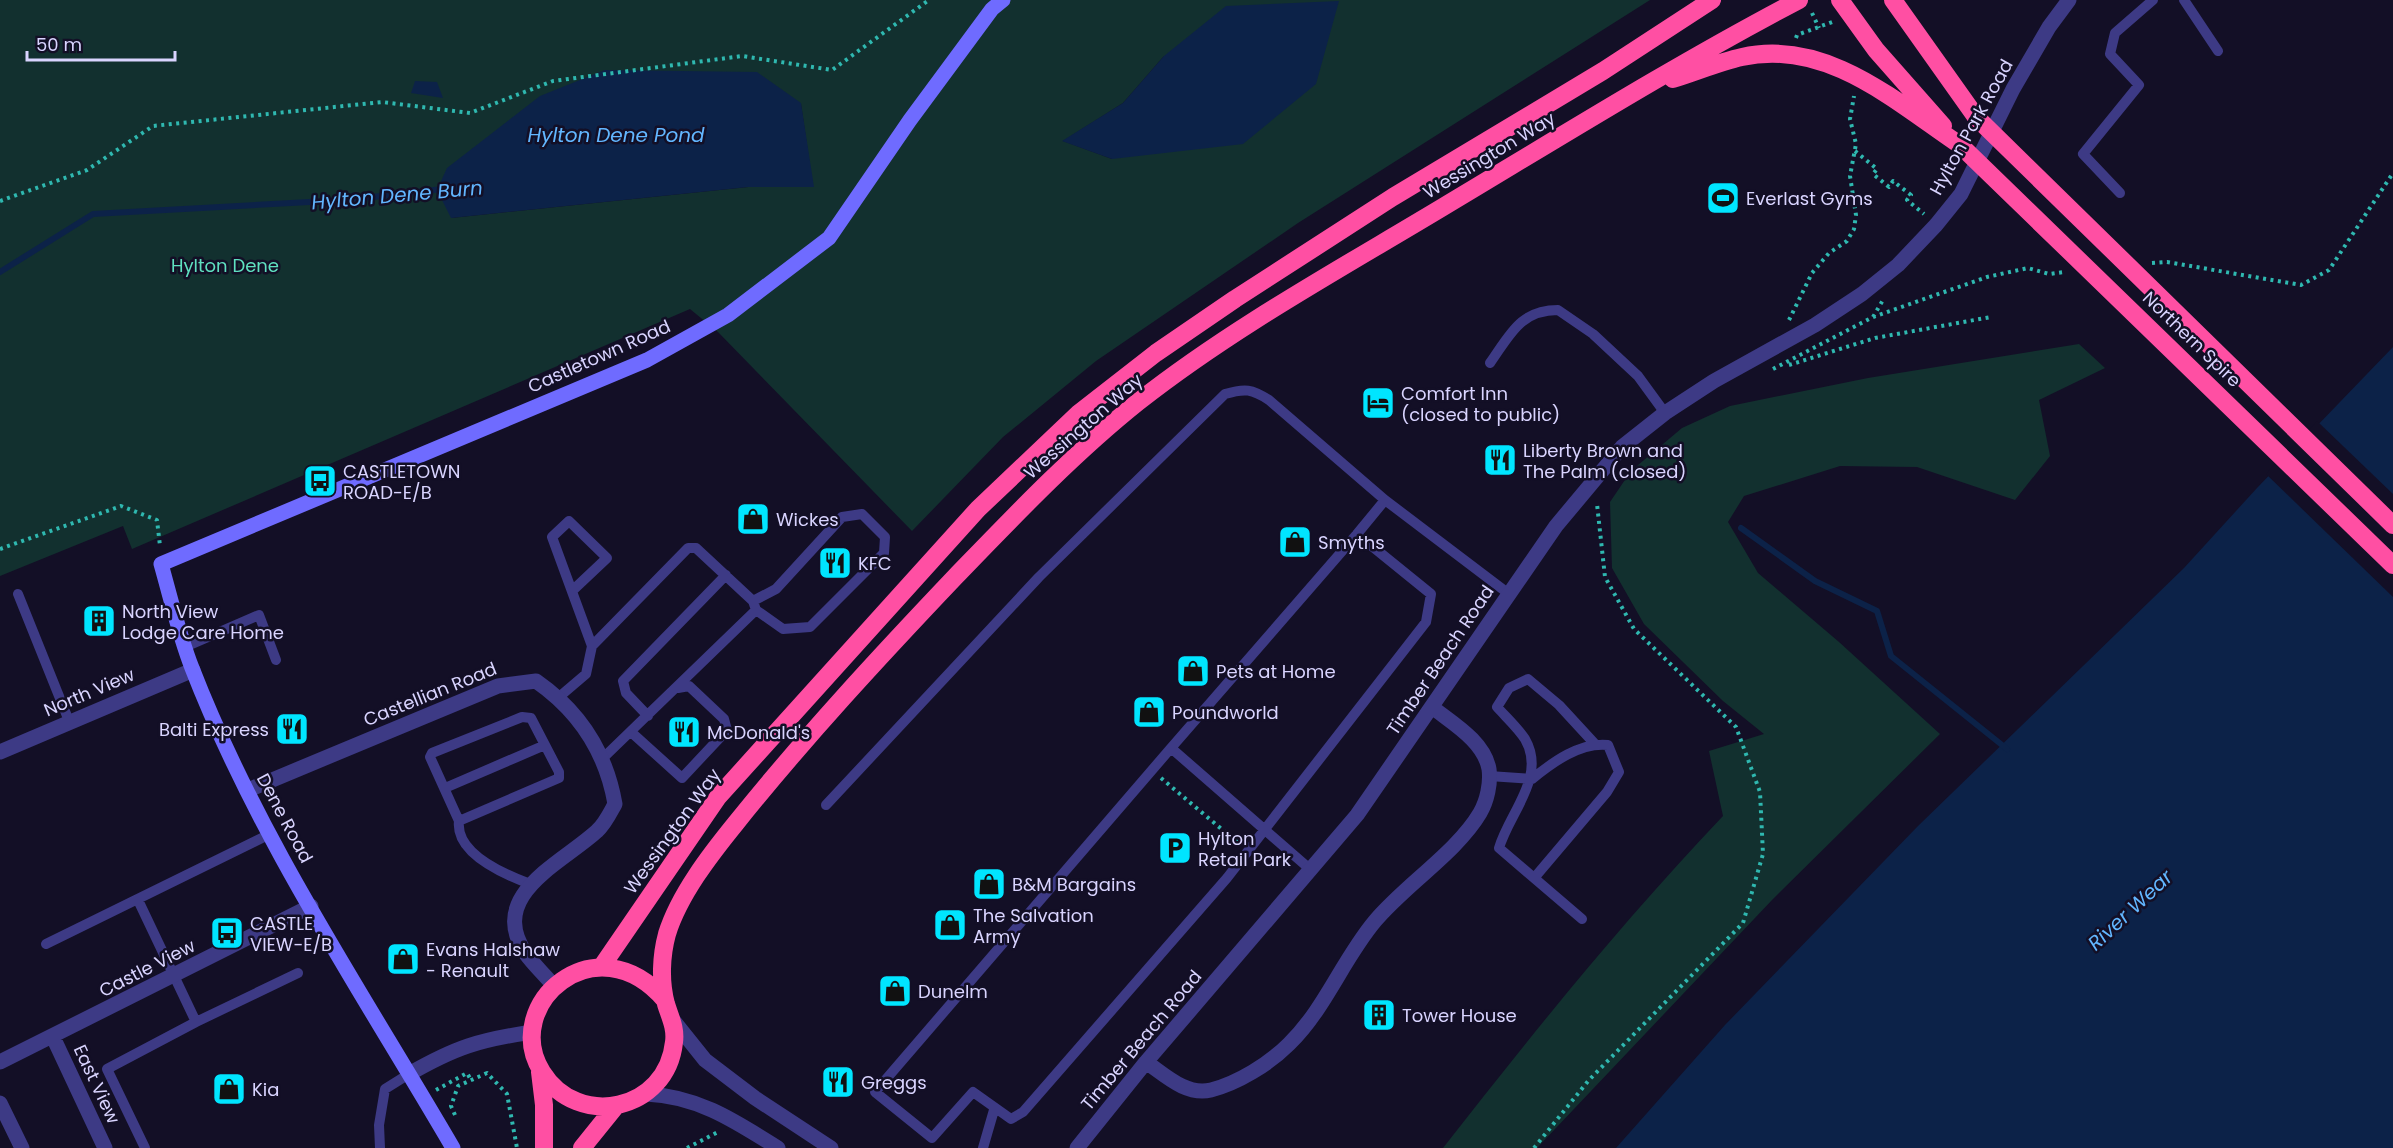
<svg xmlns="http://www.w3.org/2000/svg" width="2393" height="1148" viewBox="0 0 2393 1148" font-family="Poppins,sans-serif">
  <rect width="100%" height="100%" fill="#130f26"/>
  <path fill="#12302f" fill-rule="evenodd" d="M0 0H1650L1298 223 1096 361 1003 437 912 531 718 332 690 309 132 549 123 526 0 576ZM1164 56 1112 159 1063 141 1123 103ZM801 104 813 187H748L451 218Z
    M2079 344 2105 368 2039 400 2050 456 2015 500 1917 467 1840 466 1744 496 1728 522 1758 573 1839 642 1940 734 1772 900 1537 1148H1443C1532 1034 1623 921 1723 816L1709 751 1764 734 1723 701 1644 624 1612 568 1610 502 1631 471 1682 428 1730 406 1868 378Z"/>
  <path fill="#0c2248" d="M1339 1 1316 84 1243 144 1112 159 1062 141 1123 103 1164 56 1226 6Z
    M605 70 757 72 801 103 814 187H748L451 218 437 190 447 168 540 96Z
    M415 81 437 82 443 98 411 93Z
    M2393 347V1148H1616L1725 1025 1918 826 2184 568 2257 488Z"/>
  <path fill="#130f26" d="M2317 421 2393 494V597L2266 474Z"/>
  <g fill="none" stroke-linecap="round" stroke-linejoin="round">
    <path stroke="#0c2248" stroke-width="6" d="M0 272 93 214 346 200 443 189
      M1741 528 1815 581 1877 611 1891 656 2007 749"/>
    <path stroke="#2fb8b0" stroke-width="4" stroke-dasharray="3 4.5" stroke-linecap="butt" d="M1812 13 1819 28
      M1796 38 1797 35 1835 21
      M1855 151 1877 169 1873 174 1889 187 1893 181 1911 195 1907 200 1924 214
      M0 201 87 170 153 126 382 102 470 113 553 81 742 56 832 70 929 0
      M2152 263 2167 262 2301 285 2329 270 2393 173
      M1873 317 1883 300
      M1789 320 1812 273 1829 253 1847 241 1854 229 1856 215 1850 176 1856 144 1850 119 1854 96
      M1789 365 1875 338 1991 317
      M1773 369 1873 317 1987 277 2028 268 2049 274 2064 272
      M0 549 121 506 157 520 160 546
      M1161 778 1238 843
      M436 1090 467 1073 471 1080
      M455 1115 451 1106 458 1086 487 1073 507 1094 517 1148
      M687 1148 718 1132
      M1534 1148 1589 1080 1743 923 1763 854 1760 792 1736 727 1634 629 1605 577 1597 504"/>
    <path stroke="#3d3a85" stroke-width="10" d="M2184 0 2218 51
      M2120 193 2083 154 2139 85 2110 54 2115 33 2153 0
      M1490 363C1510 335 1520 310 1558 310L1593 334 1638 376 1665 413
      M1357 534 1385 500 1509 594
      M18 594 69 721
      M753 601 776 589 842 517 862 514 885 537 884 553 810 627 783 629 756 610
      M592 646 688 548H696L753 601 756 610 602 759
      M185 647 259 615 276 660
      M559 697 586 674 592 646 552 537 569 521 607 558 572 591
      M648 716 626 693 623 681 726 575
      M631 732 682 778 727 730 724 719 689 686 678 688
      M1171 748 875 1092 932 1138 973 1092 1011 1119 1023 1112 1227 878 1426 622 1431 594 1357 534 1171 748 1311 870
      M1489 776 1532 779C1553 762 1580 742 1608 745L1619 772 1607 792 1535 877
      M445 788 545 745
      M826 805 1039 577 1225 394C1245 388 1252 389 1269 400L1385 500
      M459 821 430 757 432 753 522 717 531 718 559 772V778L459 821C455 854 506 875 530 884
      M138 900 196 1022 298 973
      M1582 919 1499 848C1509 813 1547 777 1525 739 1518 728 1506 717 1497 707L1509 688 1528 679 1559 705 1594 743
      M46 944 270 834
      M145 1148 107 1069 196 1022
      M380 1148 379 1125 385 1089 409 1074
      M983 1148 994 1110"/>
    <path stroke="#3d3a85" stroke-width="15" d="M0 752 193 670
      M248 790 498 686 536 681C579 711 606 752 615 804 610 813 605 824 597 831 561 864 486 895 526 954 534 965 545 975 554 986
      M673 1020 705 1060 755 1098 831 1148
      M53 1037 105 1148
      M0 1062 311 906
      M1146 1062C1165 1075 1186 1096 1211 1090 1238 1083 1269 1064 1289 1044 1325 1009 1343 959 1375 921 1405 885 1457 852 1480 813 1487 801 1491 783 1489 769 1484 741 1452 723 1432 707
      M409 1074C456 1047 479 1040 532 1032
      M646 1094C698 1096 735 1121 778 1148
      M0 1103 22 1148
      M1077 1148 1146 1062 1357 815 1556 526 1622 447 1665 413 1714 381 1815 325 1862 294 1898 265 1936 225 1961 194 2013 89 2049 27 2069 0"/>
    <path stroke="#6f6bff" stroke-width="15" d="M453 1148C362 992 258 838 192 668 179 635 171 599 161 564L647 360 728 315 829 238 910 120 992 9 1003 0"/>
    <path stroke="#ff4fa3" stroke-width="18" d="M1840 0 1876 50 1943 126
      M1893 0 1976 117
      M1673 79C1696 72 1719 62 1742 57 1826 38 1896 102 1960 145
      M602 966 718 797 978 509 1079 413 1156 353 1235 299 1393 197 1603 71 1712 0
      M665 1000C596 920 500 1005 542 1072 578 1130 667 1111 674 1042 676 1028 670 1017 666 1004 660 982 661 956 667 934 679 895 710 855 736 823 805 737 880 656 956 576 1014 516 1073 454 1138 402 1232 328 1340 269 1443 207 1560 137 1677 64 1799 0
      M540 1072 544 1105V1148
      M582 1148 615 1107"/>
    <path stroke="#ff4fa3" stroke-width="18" d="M1976 117 2393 525
      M1960 145 2393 565"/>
  </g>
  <defs>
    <symbol id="stadium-square" viewBox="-11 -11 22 22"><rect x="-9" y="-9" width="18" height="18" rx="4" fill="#00e5ff" stroke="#130f26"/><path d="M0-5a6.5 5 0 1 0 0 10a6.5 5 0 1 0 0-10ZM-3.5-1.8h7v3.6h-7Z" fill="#111"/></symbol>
    <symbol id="hotel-square" viewBox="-11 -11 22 22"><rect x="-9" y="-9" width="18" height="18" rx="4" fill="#00e5ff" stroke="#130f26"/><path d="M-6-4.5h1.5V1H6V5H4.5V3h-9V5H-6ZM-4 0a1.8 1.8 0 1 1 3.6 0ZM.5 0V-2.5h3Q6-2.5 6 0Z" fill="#111"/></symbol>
    <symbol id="restaurant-square" viewBox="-11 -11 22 22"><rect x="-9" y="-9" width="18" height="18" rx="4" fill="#00e5ff" stroke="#130f26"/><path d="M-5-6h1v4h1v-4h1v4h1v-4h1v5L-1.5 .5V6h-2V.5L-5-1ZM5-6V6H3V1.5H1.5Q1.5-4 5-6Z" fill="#111"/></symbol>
    <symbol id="bus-square" viewBox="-11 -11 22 22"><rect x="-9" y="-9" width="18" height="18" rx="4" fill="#00e5ff" stroke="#130f26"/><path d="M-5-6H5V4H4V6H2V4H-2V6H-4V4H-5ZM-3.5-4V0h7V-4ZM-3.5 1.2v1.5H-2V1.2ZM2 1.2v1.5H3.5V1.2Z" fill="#111"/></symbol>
    <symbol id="shop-square" viewBox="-11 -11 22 22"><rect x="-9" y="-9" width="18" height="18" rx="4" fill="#00e5ff" stroke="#130f26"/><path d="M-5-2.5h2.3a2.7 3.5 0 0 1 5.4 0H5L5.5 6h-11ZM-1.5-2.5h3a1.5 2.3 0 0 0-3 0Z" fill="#111"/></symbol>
    <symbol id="building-square" viewBox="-11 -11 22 22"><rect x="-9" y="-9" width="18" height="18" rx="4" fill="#00e5ff" stroke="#130f26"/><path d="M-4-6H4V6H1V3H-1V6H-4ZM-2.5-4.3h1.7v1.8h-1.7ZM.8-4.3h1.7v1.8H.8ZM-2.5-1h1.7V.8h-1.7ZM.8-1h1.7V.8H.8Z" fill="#111"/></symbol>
    <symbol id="parking-square" viewBox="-11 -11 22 22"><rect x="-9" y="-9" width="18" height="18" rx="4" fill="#00e5ff" stroke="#130f26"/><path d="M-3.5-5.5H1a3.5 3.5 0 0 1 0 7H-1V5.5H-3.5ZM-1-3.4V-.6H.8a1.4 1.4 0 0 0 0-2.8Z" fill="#111"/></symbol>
  </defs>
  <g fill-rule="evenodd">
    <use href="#stadium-square" x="1704" y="179" width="38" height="38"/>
    <use href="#hotel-square" x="1359" y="384" width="38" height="38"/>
    <use href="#restaurant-square" x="1481" y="441" width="38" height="38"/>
    <use href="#bus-square" x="301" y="462" width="38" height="38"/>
    <use href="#shop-square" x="734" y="500" width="38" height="38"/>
    <use href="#shop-square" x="1276" y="523" width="38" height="38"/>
    <use href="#restaurant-square" x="816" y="544" width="38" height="38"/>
    <use href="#building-square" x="80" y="602" width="38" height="38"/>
    <use href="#shop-square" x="1174" y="652" width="38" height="38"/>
    <use href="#shop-square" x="1130" y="693" width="38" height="38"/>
    <use href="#restaurant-square" x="273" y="710" width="38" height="38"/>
    <use href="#restaurant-square" x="665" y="713" width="38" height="38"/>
    <use href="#parking-square" x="1156" y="829" width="38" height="38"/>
    <use href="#shop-square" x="970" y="865" width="38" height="38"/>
    <use href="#shop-square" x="931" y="906" width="38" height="38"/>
    <use href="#bus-square" x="208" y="914" width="38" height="38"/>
    <use href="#shop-square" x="384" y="940" width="38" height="38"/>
    <use href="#shop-square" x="876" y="972" width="38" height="38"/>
    <use href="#building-square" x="1360" y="996" width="38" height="38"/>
    <use href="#restaurant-square" x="819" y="1063" width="38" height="38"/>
    <use href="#shop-square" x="210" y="1070" width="38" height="38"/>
  </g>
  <g text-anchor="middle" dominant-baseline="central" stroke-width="5" stroke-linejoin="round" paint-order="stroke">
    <g font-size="18" fill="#d9d4ff" stroke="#130f26">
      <text transform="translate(1971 127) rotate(-61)">Hylton Park Road</text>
      <text transform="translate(1489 155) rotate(-31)">Wessington Way</text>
      <text transform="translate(2192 339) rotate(44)">Northern Spire</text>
      <text transform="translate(599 356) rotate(-24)">Castletown Road</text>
      <text transform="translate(1083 426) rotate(-41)">Wessington Way</text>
      <text transform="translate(1440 660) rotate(-56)">Timber Beach Road</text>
      <text transform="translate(89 692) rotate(-23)">North View</text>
      <text transform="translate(430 694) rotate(-22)">Castellian Road</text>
      <text transform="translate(285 818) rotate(62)">Dene Road</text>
      <text transform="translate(672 831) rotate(-54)">Wessington Way</text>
      <text transform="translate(147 968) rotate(-27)">Castle View</text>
      <text transform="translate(1141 1040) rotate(-50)">Timber Beach Road</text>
      <text transform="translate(97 1084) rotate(65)">East View</text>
    </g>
    <g font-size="18" fill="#d9d4ff" stroke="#130f26" text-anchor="start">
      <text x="1746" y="198">Everlast Gyms</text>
      <text x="1401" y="393">Comfort Inn<tspan x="1401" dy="21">(closed to public)</tspan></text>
      <text x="1523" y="450">Liberty Brown and<tspan x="1523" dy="21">The Palm (closed)</tspan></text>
      <text x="343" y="471">CASTLETOWN<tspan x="343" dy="21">ROAD-E/B</tspan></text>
      <text x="776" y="519">Wickes</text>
      <text x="1318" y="542">Smyths</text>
      <text x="858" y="563">KFC</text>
      <text x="122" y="611">North View<tspan x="122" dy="21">Lodge Care Home</tspan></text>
      <text x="1216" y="671">Pets at Home</text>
      <text x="1172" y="712">Poundworld</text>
      <text x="269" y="729" text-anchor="end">Balti Express</text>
      <text x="707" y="732">McDonald's</text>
      <text x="1198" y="838">Hylton<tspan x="1198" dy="21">Retail Park</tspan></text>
      <text x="1012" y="884">B&amp;M Bargains</text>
      <text x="973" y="915">The Salvation<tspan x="973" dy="21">Army</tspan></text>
      <text x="250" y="923">CASTLE<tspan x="250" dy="21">VIEW-E/B</tspan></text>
      <text x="426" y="949">Evans Halshaw<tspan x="426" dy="21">- Renault</tspan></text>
      <text x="918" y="991">Dunelm</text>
      <text x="1402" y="1015">Tower House</text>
      <text x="861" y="1082">Greggs</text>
      <text x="252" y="1089">Kia</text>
    </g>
    <g font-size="18" fill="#5fe0c0" stroke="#130f26">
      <text x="225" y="265">Hylton Dene</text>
    </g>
    <g font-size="20" font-style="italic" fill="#62b6ff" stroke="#130f26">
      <text x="616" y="135">Hylton Dene Pond</text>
      <text transform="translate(397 195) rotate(-5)">Hylton Dene Burn</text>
      <text transform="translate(2130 910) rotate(-43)">River Wear</text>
    </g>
  </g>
  <path d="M27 51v9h148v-9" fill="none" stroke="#d9d4ff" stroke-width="3"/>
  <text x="36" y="51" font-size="18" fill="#d9d4ff" stroke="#130f26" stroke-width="4.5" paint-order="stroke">50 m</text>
</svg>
